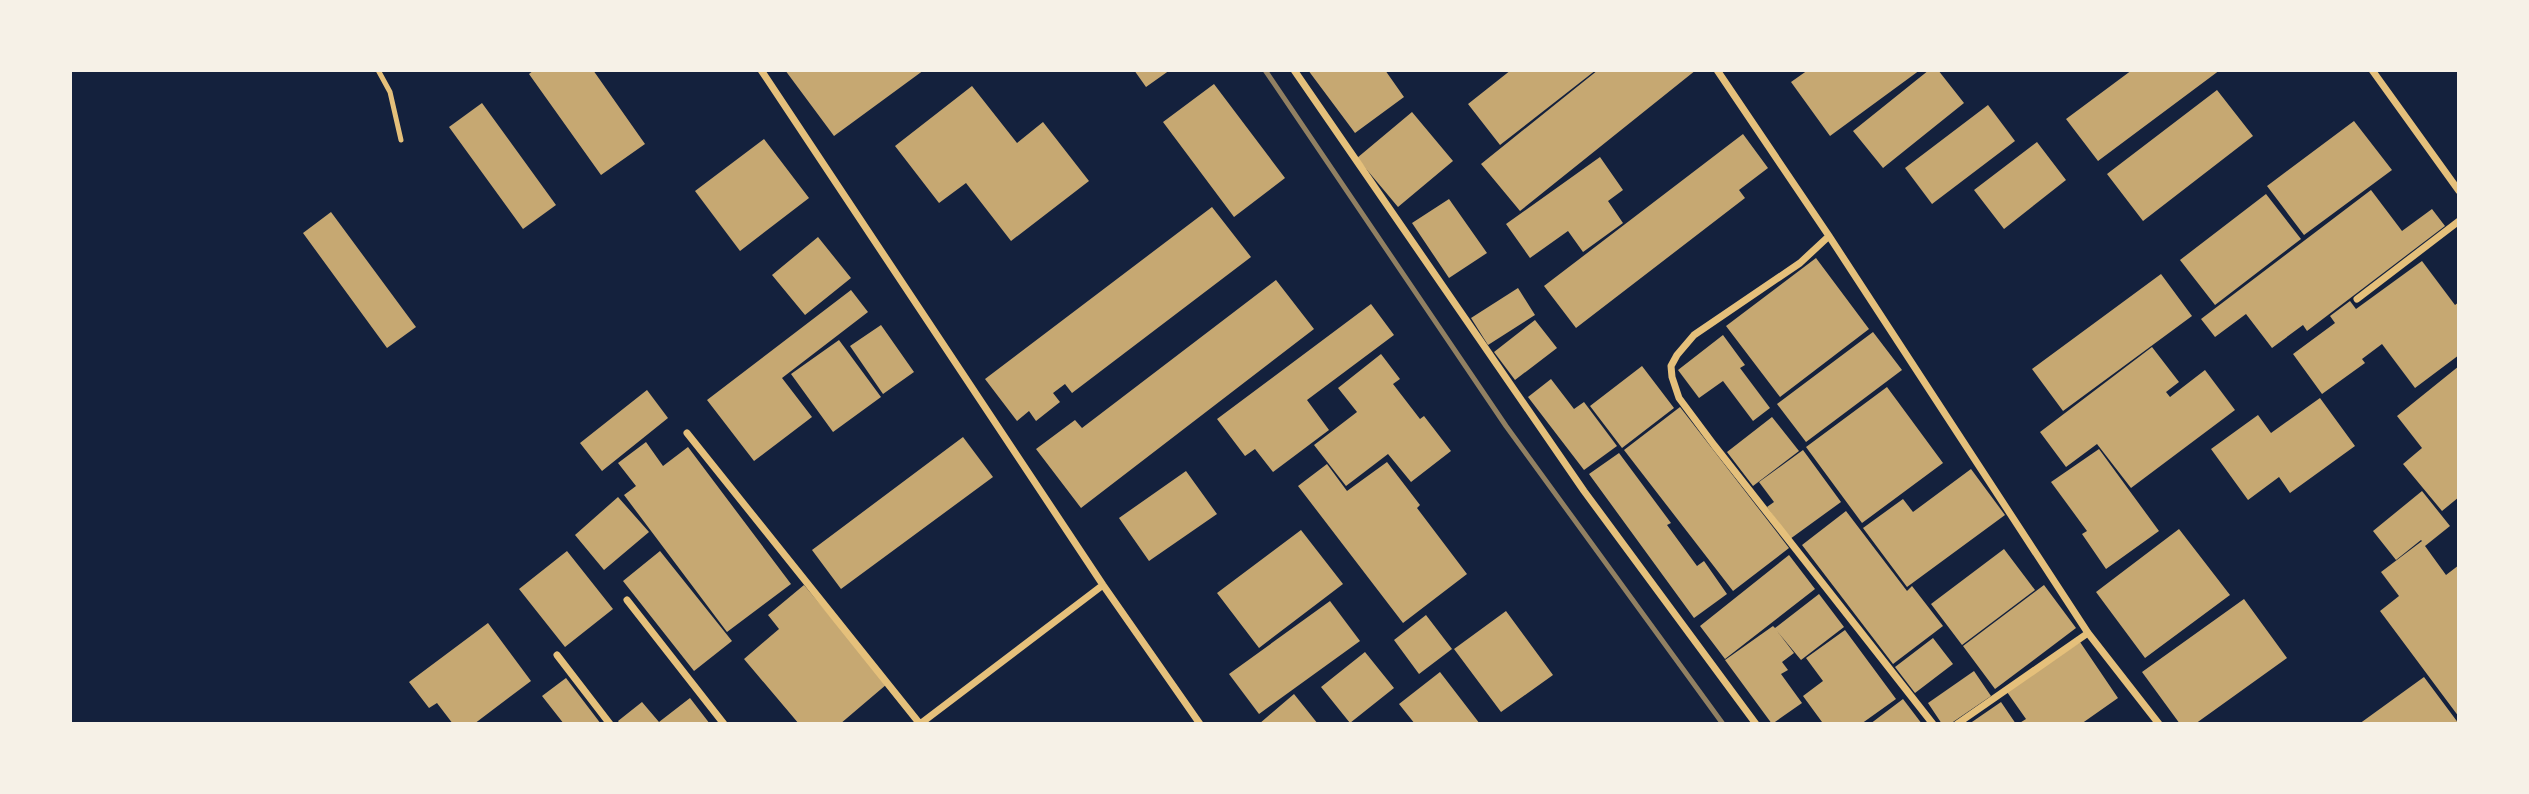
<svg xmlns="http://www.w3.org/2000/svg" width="2529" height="794" viewBox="0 0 2529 794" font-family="Helvetica,sans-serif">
  <rect width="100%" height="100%" fill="#14213d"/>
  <path fill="#c6a872" d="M534 70H593L645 144 601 175 529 74Z
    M785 70H924L834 136Z
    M1134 70H1170L1146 87Z
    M1308 70H1385L1404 97 1355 133Z
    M1511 70H1596L1500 145 1468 104Z
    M1598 70H1696L1520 211 1481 164Z
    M1808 70H1920L1830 136 1791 82Z
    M1929 70H1938L1964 103 1883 168 1853 131Z
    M2132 70H2220L2098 161 2066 119Z
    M1214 84 1285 178 1234 217 1163 122Z
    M972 86 1017 143 1043 122 1089 181 1011 241 966 183 939 203 895 146Z
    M2217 90 2253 136 2143 221 2107 174Z
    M482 103 556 205 523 229 449 127Z
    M1988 105 2015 141 1932 204 1905 168Z
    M1412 112 1453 161 1398 207 1357 158Z
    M2354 121 2392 170 2304 235 2267 186Z
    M1743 134 1768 168 1739 190 1745 198 1576 328 1544 286Z
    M764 139 809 198 740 251 695 191Z
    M2037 142 2066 180 2004 229 1974 190Z
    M1600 157 1623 190 1608 201 1623 223 1583 252 1568 231 1530 258 1506 224Z
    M2371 190 2402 231 2432 209 2445 226 2307 331 2303 325 2272 348 2246 314 2215 337 2201 319Z
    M2266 194 2301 239 2215 305 2180 260Z
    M1449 199 1487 253 1449 278 1412 223Z
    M1212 207 1251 257 1072 393 1065 384 1053 393 1060 402 1036 421 1029 411 1017 421 985 379Z
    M331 212 416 327 387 348 303 233Z
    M818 237 851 278 805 315 772 275Z
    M1816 258 1869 329 1780 397 1726 326Z
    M2422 261 2455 305 2459 302V355L2415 388 2382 344 2362 359 2365 363 2322 394 2293 354 2335 323 2330 316 2350 301 2356 309Z
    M2161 274 2192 316 2063 411 2032 369Z
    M1276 280 1314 329 1081 508 1036 449 1075 420 1082 428Z
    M1518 288 1535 315 1488 345 1471 318Z
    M851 290 868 312 782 378 812 417 754 461 707 400Z
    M1371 304 1394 335 1307 400 1329 430 1273 472 1255 449 1245 456 1217 419Z
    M1535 320 1557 348 1515 380 1494 352Z
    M881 325 914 372 883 394 850 346Z
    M1873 332 1902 370 1806 442 1777 404Z
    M1723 335 1745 365 1740 368 1770 408 1753 421 1723 381 1699 398 1678 370Z
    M839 340 881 397 833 432 791 374Z
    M2152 347 2179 382 2166 392 2170 397 2205 370 2235 410 2131 488 2097 444 2066 467 2040 432Z
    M1381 354 1400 379 1393 384 1420 419 1424 416 1451 451 1411 482 1388 454 1346 486 1314 445 1357 412 1338 388Z
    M1642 366 1674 408 1622 448 1590 406Z
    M2459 366V497L2442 511 2403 464 2422 448 2397 416Z
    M1551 379 1574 409 1584 402 1617 446 1584 470 1528 397Z
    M1887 387 1943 463 1862 523 1806 447Z
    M647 390 668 418 602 471 580 443Z
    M2320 398 2355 446 2290 493 2279 477 2248 500 2211 449 2258 415 2271 433Z
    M1680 407 1789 548 1733 591 1624 450Z
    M1772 417 1799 451 1753 486 1727 452Z
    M963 437 993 477 841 589 812 550Z
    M646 442 663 466 688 447 791 584 727 632 624 495 636 486 618 463Z
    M2099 449 2159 531 2106 569 2082 534 2087 531 2051 482Z
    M1803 450 1841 502 1790 539 1767 507 1774 502 1759 482Z
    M1619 453 1671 523 1667 525 1697 566 1704 561 1727 594 1694 618 1589 474Z
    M1387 462 1420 505 1417 508 1467 574 1403 623 1298 486 1327 464 1347 491Z
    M1971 469 2005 515 1907 587 1863 528 1903 499 1913 512Z
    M1186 471 1217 514 1149 561 1119 518Z
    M2422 491 2450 526 2425 546 2446 575 2459 565V717L2380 611 2399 596 2381 572 2422 541 2421 540 2396 560 2373 531Z
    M618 497 649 532 604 570 575 535Z
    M1846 511 1907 591 1912 586 1943 626 1893 664 1802 545Z
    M2179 529 2230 595 2145 658 2096 592Z
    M1301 530 1343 584 1259 648 1217 593Z
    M2004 549 2035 590 1962 645 1931 604Z
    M567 551 613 609 565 647 519 589Z
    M660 551 732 641 694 671 623 581Z
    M1789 555 1815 589 1725 659 1700 626Z
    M804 585 887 684 840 724H799L744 659 779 629 768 615Z
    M2044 585 2076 628 1995 689 1963 646Z
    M1819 594 1844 627 1801 660 1777 631 1794 653 1782 662 1788 670 1781 674 1802 703 1772 724 1725 660 1773 626 1775 628Z
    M2244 599 2287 658 2195 724H2180L2142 672Z
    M1330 601 1360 641 1259 714 1229 674Z
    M1506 611 1553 675 1501 712 1454 649Z
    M1426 615 1452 649 1419 674 1394 640Z
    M488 623 531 681 474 724H453L437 703 429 708 409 682Z
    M1845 630 1896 699 1861 724H1819L1822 722 1803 696 1823 681 1806 658Z
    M1933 638 1953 664 1915 693 1895 667Z
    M2080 642 2118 698 2081 724H2018L2026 719 2007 692Z
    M1365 652 1394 688 1350 723 1321 687Z
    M1974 671 1991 696 1950 724H1942L1928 703Z
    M1440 672 1480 724H1415L1399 704Z
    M2424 677 2459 724H2359Z
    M566 678 601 724H564L542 696Z
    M1294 694 1318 724H1259Z
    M690 698 710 724H620L618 721 642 702 659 722Z
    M1903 699 1922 724H1870Z
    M2001 702 2016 724H1969Z"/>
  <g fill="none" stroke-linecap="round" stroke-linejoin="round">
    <path stroke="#e5c07b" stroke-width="5" d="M378 70 390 92 401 140"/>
    <path stroke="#e5c07b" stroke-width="7" d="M761 70 1103 585 1200 724
      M1294 70 1584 491 1756 724
      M1717 70 1829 236 2088 633 2159 724
      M2372 70 2459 191
      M1829 236 1800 263 1694 335 1677 355 1671 366 1672 377 1679 398 1714 445 1933 724
      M2357 299 2459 221
      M687 433 920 724
      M627 600 724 724
      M557 655 610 724
      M920 724 1103 585
      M1957 724 2088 633"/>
    <path stroke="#918062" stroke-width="5" d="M1265 70 1506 426 1723 724"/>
  </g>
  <rect width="2529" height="794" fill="none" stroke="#f6f1e7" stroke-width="144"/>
</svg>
